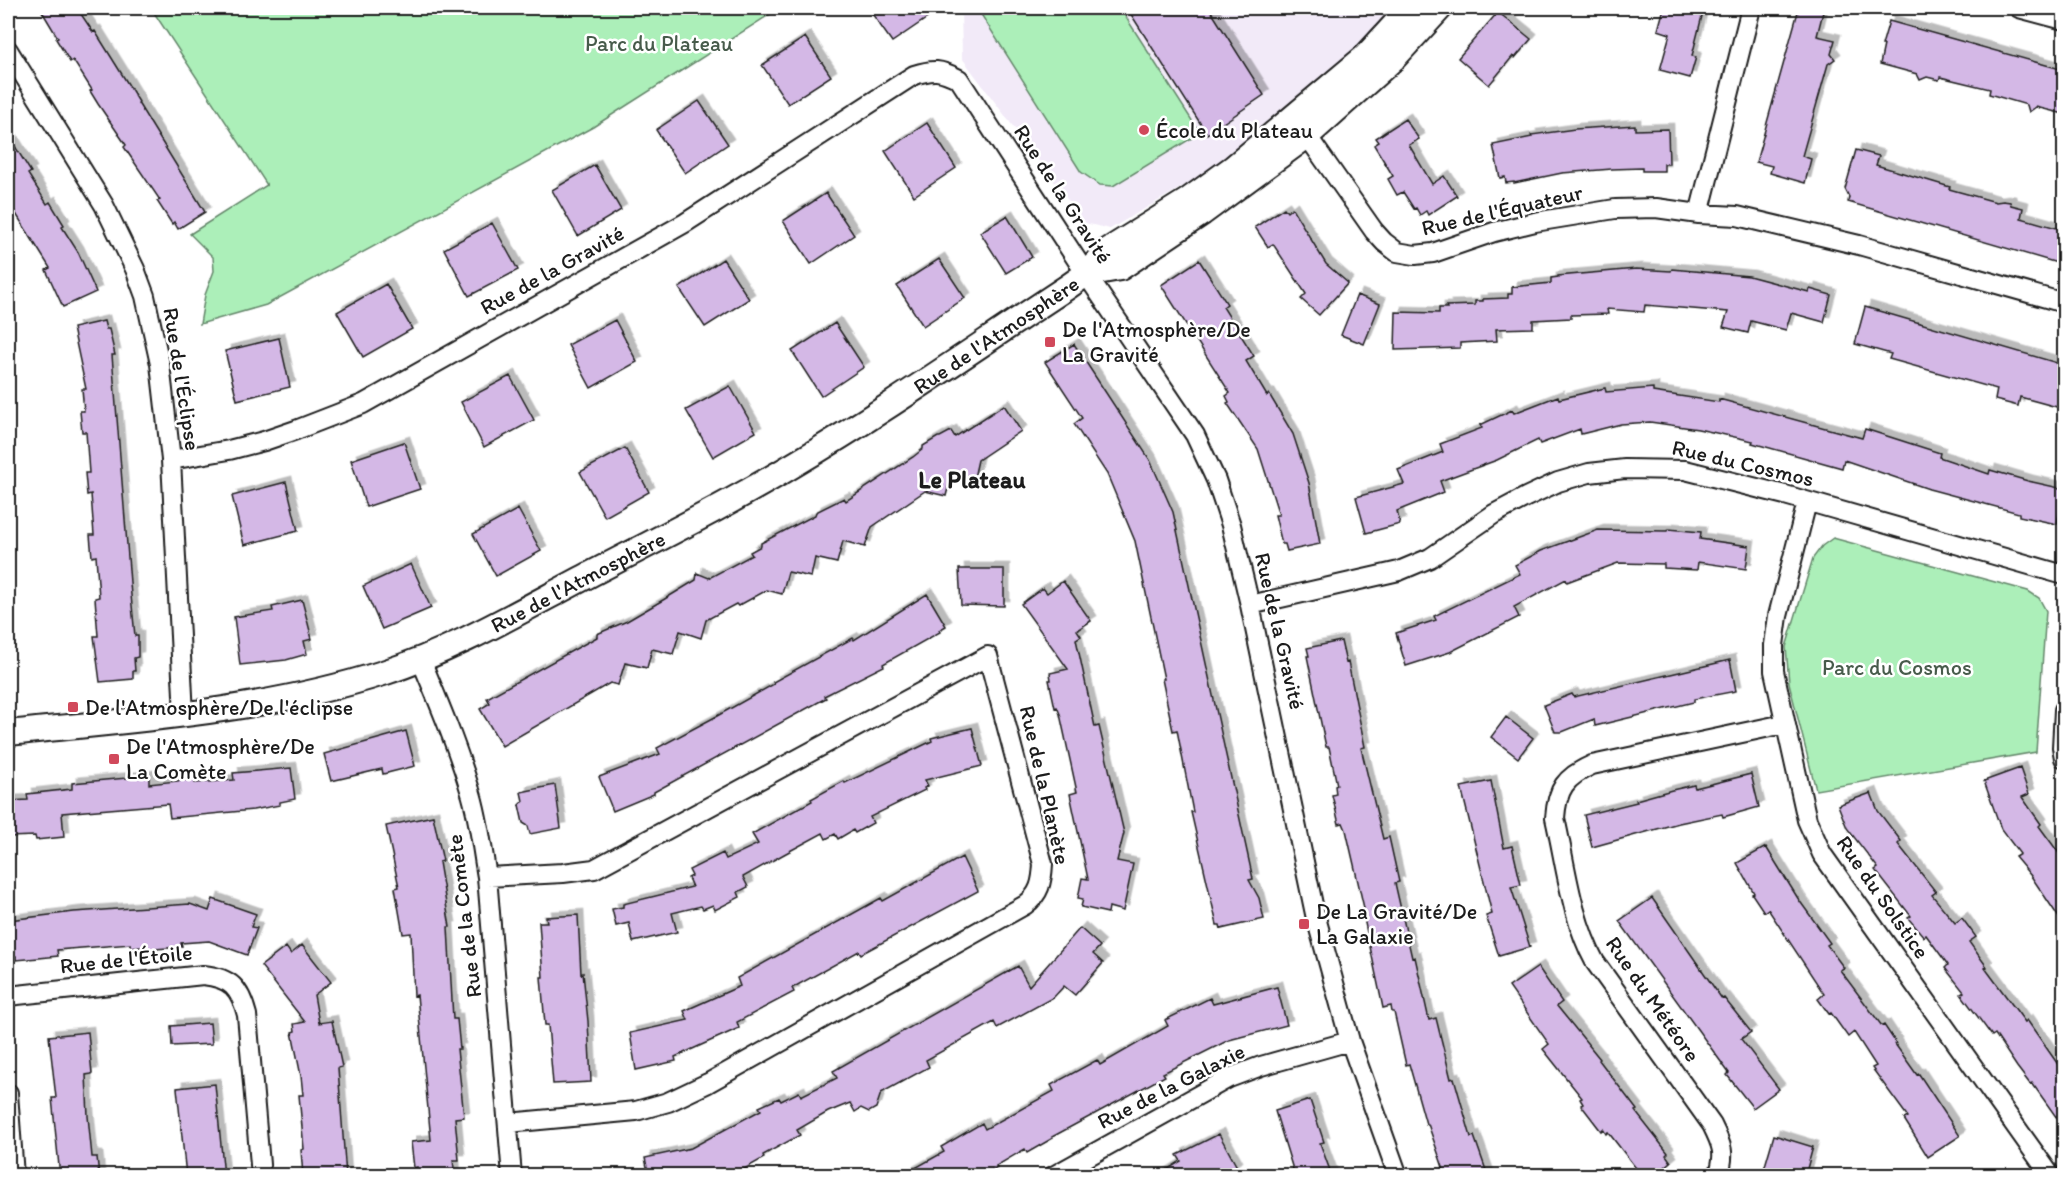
<svg xmlns="http://www.w3.org/2000/svg" width="2072" height="1183" viewBox="0 0 2072 1183" font-family="Itim,sans-serif">
  <defs>
    <filter id="shadow"><feDropShadow dx="5.5" dy="-5.5" stdDeviation="0" flood-color="#0004"/></filter>
  </defs>
  <rect width="100%" height="100%" fill="#fff"/>
  <filter id="ink" filterUnits="userSpaceOnUse"><feTurbulence type="fractalNoise" baseFrequency=".0167" numOctaves="2"/><feDisplacementMap in="SourceGraphic" scale="12" xChannelSelector="R" yChannelSelector="G"/><feConvolveMatrix kernelMatrix="1 2 1 2 8 2 1 2 1" color-interpolation-filters="sRGB"/></filter>
  <g filter="url(#ink)">
    <path fill="#f2eaf8" d="M961 8H1404L1247 149 1110 229 1085 223 962 58Z"/>
    <path fill="#acefb9" stroke="#64866a" stroke-width="1.5" d="M151 8H780L593 127 266 305 200 324 205 295 214 271 213 257 190 234 267 185Z
      M977 8H1120L1200 133 1113 186 1100 185 1081 172Z
      M1833 538 2028 591 2039 598 2046 611 2036 752 1816 790 1789 683 1786 647 1813 558 1822 546Z"/>
    <path fill="#d4b8e6" stroke="#1c1c1c" stroke-width="1.5" filter="url(#shadow)" d="M40 8H77L93 32 95 31 128 84 139 102 138 103 205 212 178 229 174 222 172 224 157 201 160 200 124 147 126 145 98 104 90 91 92 90 73 60 70 62 56 39 58 38Z
      M868 8H942L892 42Z
      M1127 8H1209L1264 95 1207 134Z
      M1664 8H1704L1692 56 1696 57 1690 78 1660 70 1670 34 1658 30Z
      M1799 8H1824L1817 36 1835 40 1831 54 1835 59 1828 64 1802 156 1811 159 1805 183 1770 173 1772 166 1756 162Z
      M1498 12 1531 39 1515 58 1513 56 1489 85 1458 58Z
      M1889 21 2064 70V114L2036 107 2029 112 2027 105 1989 94 1990 89 1940 77 1939 80 1927 77 1920 80 1917 74 1880 64 1884 45H1882Z
      M805 37 831 76 788 104 762 65Z
      M699 101 728 144 685 173 656 130Z
      M1405 119 1419 139 1409 145 1432 184 1444 176 1457 196 1428 215 1426 211 1420 215 1416 208 1414 209 1403 192 1397 195 1388 179 1393 176 1374 145 1379 142 1376 138Z
      M927 123 956 168 914 196 885 151Z
      M1635 125V130L1668 129 1669 164H1664V171H1642V168L1612 169 1562 173 1514 183V182L1506 183 1505 177 1500 178 1493 145 1532 137 1531 135 1575 129Z
      M8 135 31 172 28 174 47 204 50 202 64 225 62 227 78 252 96 292 63 307 46 270 50 268 8 201Z
      M1856 150 1879 156 1876 165 1950 187 1949 189 1996 202 2003 201 2010 202 2011 205 2023 208 2021 218 2064 230V265L1848 202 1849 197 1845 189Z
      M595 165 621 210 578 236 552 190Z
      M826 193 854 235 811 264 783 221Z
      M1284 208 1287 212 1292 208 1326 264 1348 283 1319 315 1301 299 1306 294 1273 244 1268 247 1255 227Z
      M1007 216 1032 257 1006 273 980 232Z
      M492 223 518 270 469 296 444 249Z
      M723 259 749 299 705 327 679 288Z
      M939 259 965 298 923 326 897 286Z
      M1199 260 1227 304 1223 307 1254 356 1246 361 1267 396 1269 394 1293 434 1309 483 1320 544 1287 551 1285 544H1282L1275 515H1279L1258 449 1227 403 1229 402 1226 396 1230 393 1161 285Z
      M1636 269 1671 271 1672 269 1749 276 1809 292 1810 289 1831 295 1824 322 1791 313 1786 330 1751 321 1748 333 1723 327 1728 312 1645 305 1644 312 1607 309 1608 314 1571 315V318L1533 320V328L1496 329 1497 341 1460 343V348L1395 350 1396 312 1439 313V308H1447L1446 306 1475 305V301H1483V299L1508 298V294H1512V287L1551 283V278L1558 277V276Z
      M386 284 412 329 363 357 337 312Z
      M1357 295 1380 304 1364 344 1341 335Z
      M1865 307 2064 365V379L2057 407 2020 397 2018 406 1995 400 1997 389 1889 359 1891 354 1855 344Z
      M615 320 637 362 591 388 568 345Z
      M104 321 106 329H109L115 355H112L131 595 135 636H138V657L134 658 135 671H133V679L100 682 94 636H98L95 598 99 597 96 556 92 557 90 535H94L91 494 87 495 85 473H89L86 432H82L80 411H84L82 389H86L73 328Z
      M835 323 864 367 821 396 792 351Z
      M279 338 290 387 237 400 225 351Z
      M1074 344 1150 460 1173 512 1253 879 1249 880 1259 898 1264 919 1221 929 1220 925H1217L1191 812H1193L1177 730 1173 731 1162 679H1164L1135 541 1107 474 1074 424 1082 418 1045 362Z
      M510 376 534 420 484 447 461 402Z
      M730 386 756 432 713 457 686 410Z
      M1605 388 1606 392 1653 388V392L1719 402V399L1862 438 1865 429 1940 453 1939 457 1989 474 1990 470 2028 481 2064 489 2057 524 2019 516V513L1929 489 1844 460 1842 468 1752 443 1753 441 1698 429 1650 422 1621 424 1581 434 1580 429 1540 444 1538 440 1497 460 1440 481 1444 492 1397 511 1400 524 1366 533 1356 497 1404 484 1398 470 1443 452 1440 444 1482 428 1480 425 1512 410 1514 413 1558 396 1559 399Z
      M1004 405 1021 431 978 460 974 478 952 473 946 496 925 491 872 527 865 547 843 541 837 563 815 558 811 577 788 572 782 594 767 590 738 606 736 604 706 620 701 638 680 631 673 654 652 649 647 668 625 663 618 685 610 683 502 746 480 709 490 703 487 698 597 637V634L627 621 663 600 696 580 697 573 709 578 752 555 750 552 761 546V543L815 515 816 512 844 498 846 501 913 457 923 449V446L938 437H940L951 431 955 437Z
      M404 442 420 489 366 507 351 460Z
      M625 448 649 492 605 517 580 472Z
      M286 482 298 531 244 545 232 496Z
      M518 509 541 551 496 576 473 534Z
      M1668 529 1701 532 1700 539 1749 546 1746 569 1698 562 1697 570 1664 568V564L1618 563 1567 582 1566 579 1514 607 1519 617 1450 652 1406 666 1396 633 1436 620 1434 616 1520 574 1515 565 1541 551 1598 530 1667 531Z
      M411 564 431 608 382 629 363 586Z
      M959 569H1004V606L961 605Z
      M1063 581 1091 621 1077 630 1081 636 1076 639 1095 727 1099 726 1124 833 1117 861 1133 864 1123 911 1109 907 1108 913 1081 907 1083 899 1078 898 1082 878 1088 879 1070 794 1077 792 1060 714 1057 707 1055 708 1049 680H1051L1050 673 1068 669 1021 604 1043 588 1047 593Z
      M927 594 946 626 939 630 940 632 883 664 884 666 824 696 826 698 654 792V794L613 811 599 777 660 754 657 748 717 716 774 684 773 682 853 638 854 640Z
      M302 600 312 639 304 641 307 654 286 660 240 665 234 617 273 611 272 607Z
      M1341 641 1346 663 1348 662 1365 747 1361 748 1383 839 1389 837 1399 882 1395 883 1412 958 1415 957 1429 1020 1436 1018 1451 1079 1454 1078 1471 1137 1474 1136 1488 1176H1446L1428 1124H1426L1409 1064 1406 1065 1394 1012H1392L1391 1006 1383 1008 1362 909 1364 908 1346 830 1343 823 1339 824 1332 795 1336 794 1335 786 1337 785 1329 747H1326L1307 656H1309L1307 648Z
      M1730 660 1736 691 1694 699V702L1624 719 1595 726 1594 719 1562 732H1555L1544 705 1572 694 1574 697Z
      M1506 717 1533 738 1518 758 1491 737Z
      M972 728 982 766 925 780 928 786 924 788 925 790 870 817 873 823 855 833 853 830 838 839 835 834 826 839 823 833 786 853 743 877 748 887 738 892 740 897 715 910 713 905 703 909 701 906 672 913 677 932 633 942 629 923 616 926 612 909 623 907V904L692 887 688 878 692 876 689 870 723 853 726 859 758 844 752 834 812 801 811 799 844 781 845 783 932 741 931 738Z
      M406 731 415 766 383 774 382 769 331 781 324 754Z
      M291 768 295 799 280 802V805L253 810 170 818 168 804 62 813 64 837 36 840 35 836 8 837V801L28 800 27 794 72 789V783L149 776V784L195 779V783L234 780 233 773Z
      M2020 768 2029 794 2022 797 2041 824 2039 826 2064 860V925L2031 876 2015 857 2020 854 2001 829 1984 781Z
      M1751 774 1759 807 1723 817 1722 814 1679 823 1592 847 1584 815 1637 802 1636 800 1672 790 1694 785 1695 788Z
      M1491 781 1504 848 1512 846 1521 885 1511 887 1530 947 1499 956 1486 916 1492 914 1461 787Z
      M555 785 561 828 530 834 528 826 523 823 519 805 523 801 521 792Z
      M1871 793 1878 811 1901 841 1898 844 1936 892 1932 895 1955 923 1962 918 1976 937 1969 942 1987 967 1985 968 2025 1022 2027 1020 2064 1073V1128L2032 1083 2030 1084 2017 1067 1995 1034 1992 1036 1961 994 1964 992 1945 968 1948 965 1926 935 1924 937 1908 918 1911 916 1875 870 1878 868 1847 828 1838 805Z
      M433 816 443 861 439 862 450 927H448L453 1019H457L460 1049H457L464 1117 455 1118 459 1160H453L455 1176H418L417 1167 414 1168 411 1142 431 1140 417 995 414 996 411 933 403 934 395 888 399 887 386 826Z
      M1766 847 1799 900 1830 943 1827 945 1844 968 1840 970 1882 1026 1884 1025 1896 1043 1895 1044 1917 1075 1919 1074 1960 1136 1928 1157 1904 1119 1908 1117 1872 1068 1876 1066 1854 1032 1848 1037 1831 1013 1829 1014 1818 999 1824 994 1768 909 1764 912 1752 894 1754 893 1737 863Z
      M962 857 978 891 861 954 859 951 792 988 794 992 737 1022 739 1028 675 1057 676 1061 636 1070 630 1033 688 1020 684 1011 740 986 737 978 881 898 883 901Z
      M1652 898 1722 999 1724 998 1751 1032 1741 1039 1779 1089 1753 1108 1727 1075 1729 1073 1619 921Z
      M213 899 256 914 251 927 257 928 247 955 209 941 181 943 182 947 141 950V947L131 948V944L57 950 58 956 39 958 16 960V956L8 957V931H10L9 920 74 912 190 904 209 911Z
      M578 915 581 974 583 973 588 1021 591 1082 553 1084 548 1025H545L541 977H543L539 922H547L546 917Z
      M1080 928 1100 946 1093 954 1103 963 1075 995 1064 986 1054 997 997 1028 994 1022 926 1060 929 1067 881 1093 876 1108 869 1112 861 1108 855 1112 850 1103 828 1112 797 1130 800 1135 763 1155 764 1158 732 1176H649L645 1158 691 1148 761 1110 759 1107 779 1098 781 1101 799 1092 801 1096 837 1078 833 1071 1018 966 1029 986Z
      M302 945 331 982 314 995 319 1023 332 1021 342 1067 338 1068 346 1176H303L301 1150 304 1149 299 1095H303L301 1076 292 1032 295 1031 294 1024 305 1022 261 966 286 947 291 954Z
      M1538 967 1562 1002 1557 1006 1600 1059 1599 1060 1637 1110 1635 1111 1668 1153 1666 1155 1671 1162 1654 1176H1642L1608 1132 1606 1134 1603 1129 1601 1131 1581 1105 1583 1104 1580 1099 1582 1098 1543 1049 1549 1044 1509 987Z
      M1277 987 1287 1025 1229 1040 1163 1073 1165 1076 1052 1137 1053 1138 1027 1153 1025 1149 996 1166 997 1168 984 1176H901L944 1152 941 1147 982 1123 985 1129 1054 1091 1051 1085 1097 1060 1100 1065 1168 1026 1165 1020 1210 998 1213 1004Z
      M210 1023 212 1044 172 1046 171 1026Z
      M88 1032 92 1074 86 1075 88 1116 92 1157H97L99 1176H60L52 1098H56L49 1036Z
      M215 1084 224 1176H186L177 1088Z
      M1310 1100 1324 1142 1320 1143 1332 1176H1295L1275 1111Z
      M1219 1134 1237 1167 1221 1176H1157L1181 1161 1177 1155Z
      M1774 1135 1813 1147 1805 1176H1762Z"/>
    <g fill="none" stroke-linecap="round" stroke-linejoin="round">
      <defs>
        <path id="street" d="M2019 8 2064 20
          M8 50 104 205 135 269 145 296 160 364 171 460 184 715
          M1301 127 1374 231 1384 242 1397 252 1415 255 1433 253 1494 232 1535 222 1615 209 1656 208 1699 214 1737 216 1859 245 2064 303
          M1699 214 1751 8
          M171 460 229 450 264 441 296 430 363 404 685 223 914 75C933 69 940 69 959 79L1086 274 1195 435 1216 480 1231 525 1250 605 1315 914 1350 1041 1398 1176
          M1807 502 1778 616 1774 645V671L1807 820 1822 854 2051 1176
          M1250 605 1399 571 1430 558 1494 514 1526 497 1558 482 1589 473 1625 469 1685 470 1785 495 2064 575
          M421 660C439 703 457 746 470 790 479 818 482 848 487 877L512 1176
          M2064 710 2062 747 2064 758
          M487 877 563 873 594 869 988 656 1043 864C1042 882 1040 894 1025 905L708 1083 668 1102 636 1111 508 1123
          M8 996 203 975C231 978 240 988 247 1015L261 1176
          M8 1093 14 1176
          M1053 1176 1229 1078 1261 1066 1350 1041
          M1718 1176C1726 1154 1722 1145 1712 1125L1595 962C1571 918 1566 866 1555 818 1557 789 1565 777 1592 765L1784 724"/>
        <g id="secondary">
          <path d="M1086 274 1120 268 1202 213 1308 135 1393 59 1440 8"/>
          <path id="s1" d="M8 733C134 720 261 712 383 673 455 650 522 610 589 575 658 539 729 504 795 464 888 409 976 347 1066 288L1086 274 1107 251 1187 201 1234 167 1365 57 1410 8"/>
        </g>
      </defs>
      <use href="#street" stroke="#1c1c1c" stroke-width="22"/>
      <use href="#secondary" stroke="#1c1c1c" stroke-width="28"/>
      <use href="#street" stroke="#fff" stroke-width="18"/>
      <use href="#secondary" stroke="#fff" stroke-width="24"/>
    </g>
  </g>
  <g fill="#d1495b" stroke="#fff" stroke-width="2">
    <circle cx="1144" cy="130" r="6"/>
    <rect x="1044" y="336" width="12" height="12" rx="3"/>
    <rect x="67" y="701" width="12" height="12" rx="3"/>
    <rect x="108" y="753" width="12" height="12" rx="3"/>
    <rect x="1298" y="918" width="12" height="12" rx="3"/>
  </g>
  <g text-anchor="middle" dominant-baseline="central" stroke-width="5" stroke-linejoin="round" paint-order="stroke">
    <g font-size="22" fill="#475b4b" stroke="#fff">
      <text x="659" y="43">Parc du Plateau</text>
      <text x="1897" y="667">Parc du Cosmos</text>
    </g>
    <g font-size="22" fill="#1c1c1c" stroke="#fff" text-anchor="start">
      <text x="1156" y="130">École du Plateau</text>
      <text x="1062" y="329">De l'Atmosphère/De<tspan x="1062" dy="25">La Gravité</tspan></text>
      <text x="85" y="707">De l'Atmosphère/De l'éclipse</text>
      <text x="126" y="746">De l'Atmosphère/De<tspan x="126" dy="25">La Comète</tspan></text>
      <text x="1316" y="911">De La Gravité/De<tspan x="1316" dy="25">La Galaxie</tspan></text>
    </g>
    <g font-size="22" fill="#1c1c1c" stroke="#fff">
      <text transform="translate(1063 194) rotate(57)">Rue de la Gravité</text>
      <text transform="translate(1502 210) rotate(-13)">Rue de l'Équateur</text>
      <text transform="translate(552 270) rotate(-29)">Rue de la Gravité</text>
      <text stroke="none"><textPath href="#s1" startOffset="1082">Rue de l'Atmosphère</textPath></text>
      <text transform="translate(182 379) rotate(81)">Rue de l'Éclipse</text>
      <text transform="translate(1743 463) rotate(13)">Rue du Cosmos</text>
      <text stroke="none"><textPath href="#s1" startOffset="596">Rue de l'Atmosphère</textPath></text>
      <text transform="translate(1280 631) rotate(77)">Rue de la Gravité</text>
      <text transform="translate(1045 785) rotate(77)">Rue de la Planète</text>
      <text transform="translate(1883 897) rotate(55)">Rue du Solstice</text>
      <text transform="translate(464 916) rotate(-97)">Rue de la Comète</text>
      <text transform="translate(126 959) rotate(-6)">Rue de l'Étoile</text>
      <text transform="translate(1653 999) rotate(55)">Rue du Météore</text>
      <text transform="translate(1171 1086) rotate(-27)">Rue de la Galaxie</text>
    </g>
    <g font-size="24" font-weight="bold" fill="#1c1c1c" stroke="#fff">
      <text x="972" y="479">Le Plateau</text>
    </g>
  </g>
  <rect width="2072" height="1183" fill="none" stroke="#fff" stroke-width="30"/>
  <rect x="15" y="15" width="2042" height="1153" fill="none" stroke="#1c1c1c" stroke-width="2" filter="url(#ink)"/>
</svg>
